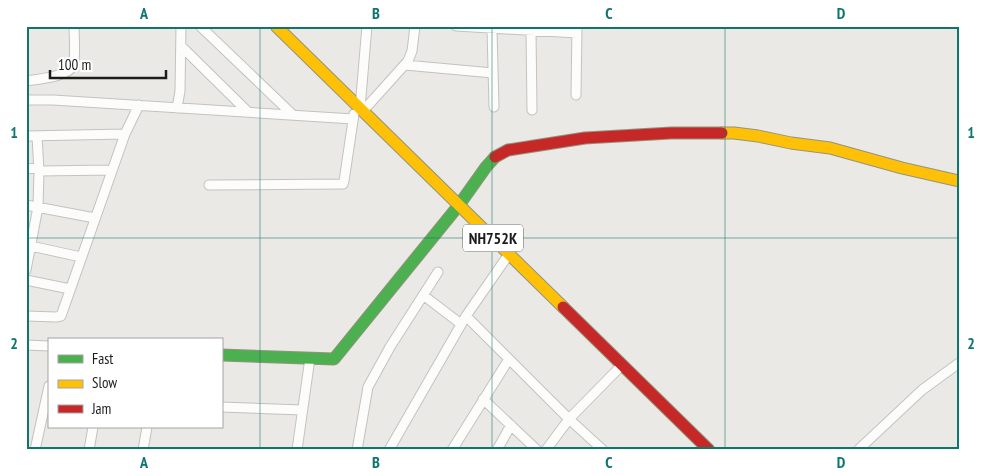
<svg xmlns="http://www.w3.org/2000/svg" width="985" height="476" viewBox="0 0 985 476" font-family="'PT Sans Narrow',sans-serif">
  <rect width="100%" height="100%" fill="#ebe9e5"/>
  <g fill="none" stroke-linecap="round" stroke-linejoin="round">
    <defs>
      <path id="street" d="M200 26 293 115
        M456 26 577 33
        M492 29 494 107
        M531 31 532 110
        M181 46 248 112
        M405 65 493 73
        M26 81C38 79 69 77 73 65 76 57 74 36 74 26
        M576 95 577 26
        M26 100H53L353 119
        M177 108 180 91 181 26
        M360 108 367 26
        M363 111 408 61 412 51 415 26
        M26 136 125 134
        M26 169 39 168
        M39 171 112 170
        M209 185 343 184 344 181 354 114
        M26 205 95 218
        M26 245 81 257
        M26 270 38 207 39 171 37 136
        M26 280 70 289
        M423 295 461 324
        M26 316 56 317 61 316 125 134 139 105
        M466 316 569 419 603 450
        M26 345 49 346
        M483 399 537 450
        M221 407 302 410
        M35 450 49 386
        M89 450 93 427
        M143 450 147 427
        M297 450 310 358
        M357 450 368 387 390 347 438 272
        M389 450 466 316 509 254
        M452 450 509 359
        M497 450 511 425
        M546 450 569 419 622 365
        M858 450 922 390 959 363"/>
      <path id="fast" d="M221 355 334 359 459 205 486 167 495 157"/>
      <path id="slow" d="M276 26 563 307
        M722 133H734L758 136 791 143 830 148 902 168 959 181"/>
      <path id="jam" d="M495 157 508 150 585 138 671 133H722
        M563 307 709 450"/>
    </defs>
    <use href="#street" stroke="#c3c2c1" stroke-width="11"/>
    <use href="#fast" stroke="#92947d" stroke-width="13"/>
    <use href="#slow" stroke="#92947d" stroke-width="13"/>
    <use href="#jam" stroke="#92947d" stroke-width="13"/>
    <use href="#street" stroke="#fcfcfb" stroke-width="9"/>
    <use href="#fast" stroke="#4caf50" stroke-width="11"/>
    <use href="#slow" stroke="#ffc107" stroke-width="11"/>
    <use href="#jam" stroke="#c62828" stroke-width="11"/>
  </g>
  <path fill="none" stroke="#0f766e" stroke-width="1" stroke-opacity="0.55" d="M260 26V450M492 26V450M725 26V450M26 238H959"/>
  <g text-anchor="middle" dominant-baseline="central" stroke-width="4.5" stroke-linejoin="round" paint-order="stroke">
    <rect fill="#fff" stroke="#606060" stroke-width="1" x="463" y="224.5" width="60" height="27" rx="4"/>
    <g font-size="16" font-weight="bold" fill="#1c1c1c">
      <text x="493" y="238">NH752K</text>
    </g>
  </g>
  <rect width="985" height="476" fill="none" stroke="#ffffff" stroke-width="55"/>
  <rect x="48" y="338" width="175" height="90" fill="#ffffff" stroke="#a4a4a4"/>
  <rect x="58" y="355" width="25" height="8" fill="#4caf50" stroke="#a4a4a4"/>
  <text x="92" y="364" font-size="15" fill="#1c1c1c">Fast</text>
  <rect x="58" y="380" width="25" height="8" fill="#ffc107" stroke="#a4a4a4"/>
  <text x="92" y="388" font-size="15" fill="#1c1c1c">Slow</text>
  <rect x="58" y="405" width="25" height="8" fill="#c62828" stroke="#a4a4a4"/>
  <text x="92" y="414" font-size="15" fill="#1c1c1c">Jam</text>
  <path d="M50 70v8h116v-8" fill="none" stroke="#1c1c1c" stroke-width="2.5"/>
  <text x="58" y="70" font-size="15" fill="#1c1c1c" stroke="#ffffff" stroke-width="4" paint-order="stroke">100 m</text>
  <rect x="28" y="28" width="930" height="420" fill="none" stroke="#0f766e" stroke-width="2"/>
  <g font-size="16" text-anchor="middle" font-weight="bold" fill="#0f766e">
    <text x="144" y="19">A</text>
    <text x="376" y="19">B</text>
    <text x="609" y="19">C</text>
    <text x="841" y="19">D</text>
    <text x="14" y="138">1</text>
    <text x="971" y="138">1</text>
    <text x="14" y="349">2</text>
    <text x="971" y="349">2</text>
    <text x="144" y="468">A</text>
    <text x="376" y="468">B</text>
    <text x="609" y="468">C</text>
    <text x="841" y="468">D</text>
  </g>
</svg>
